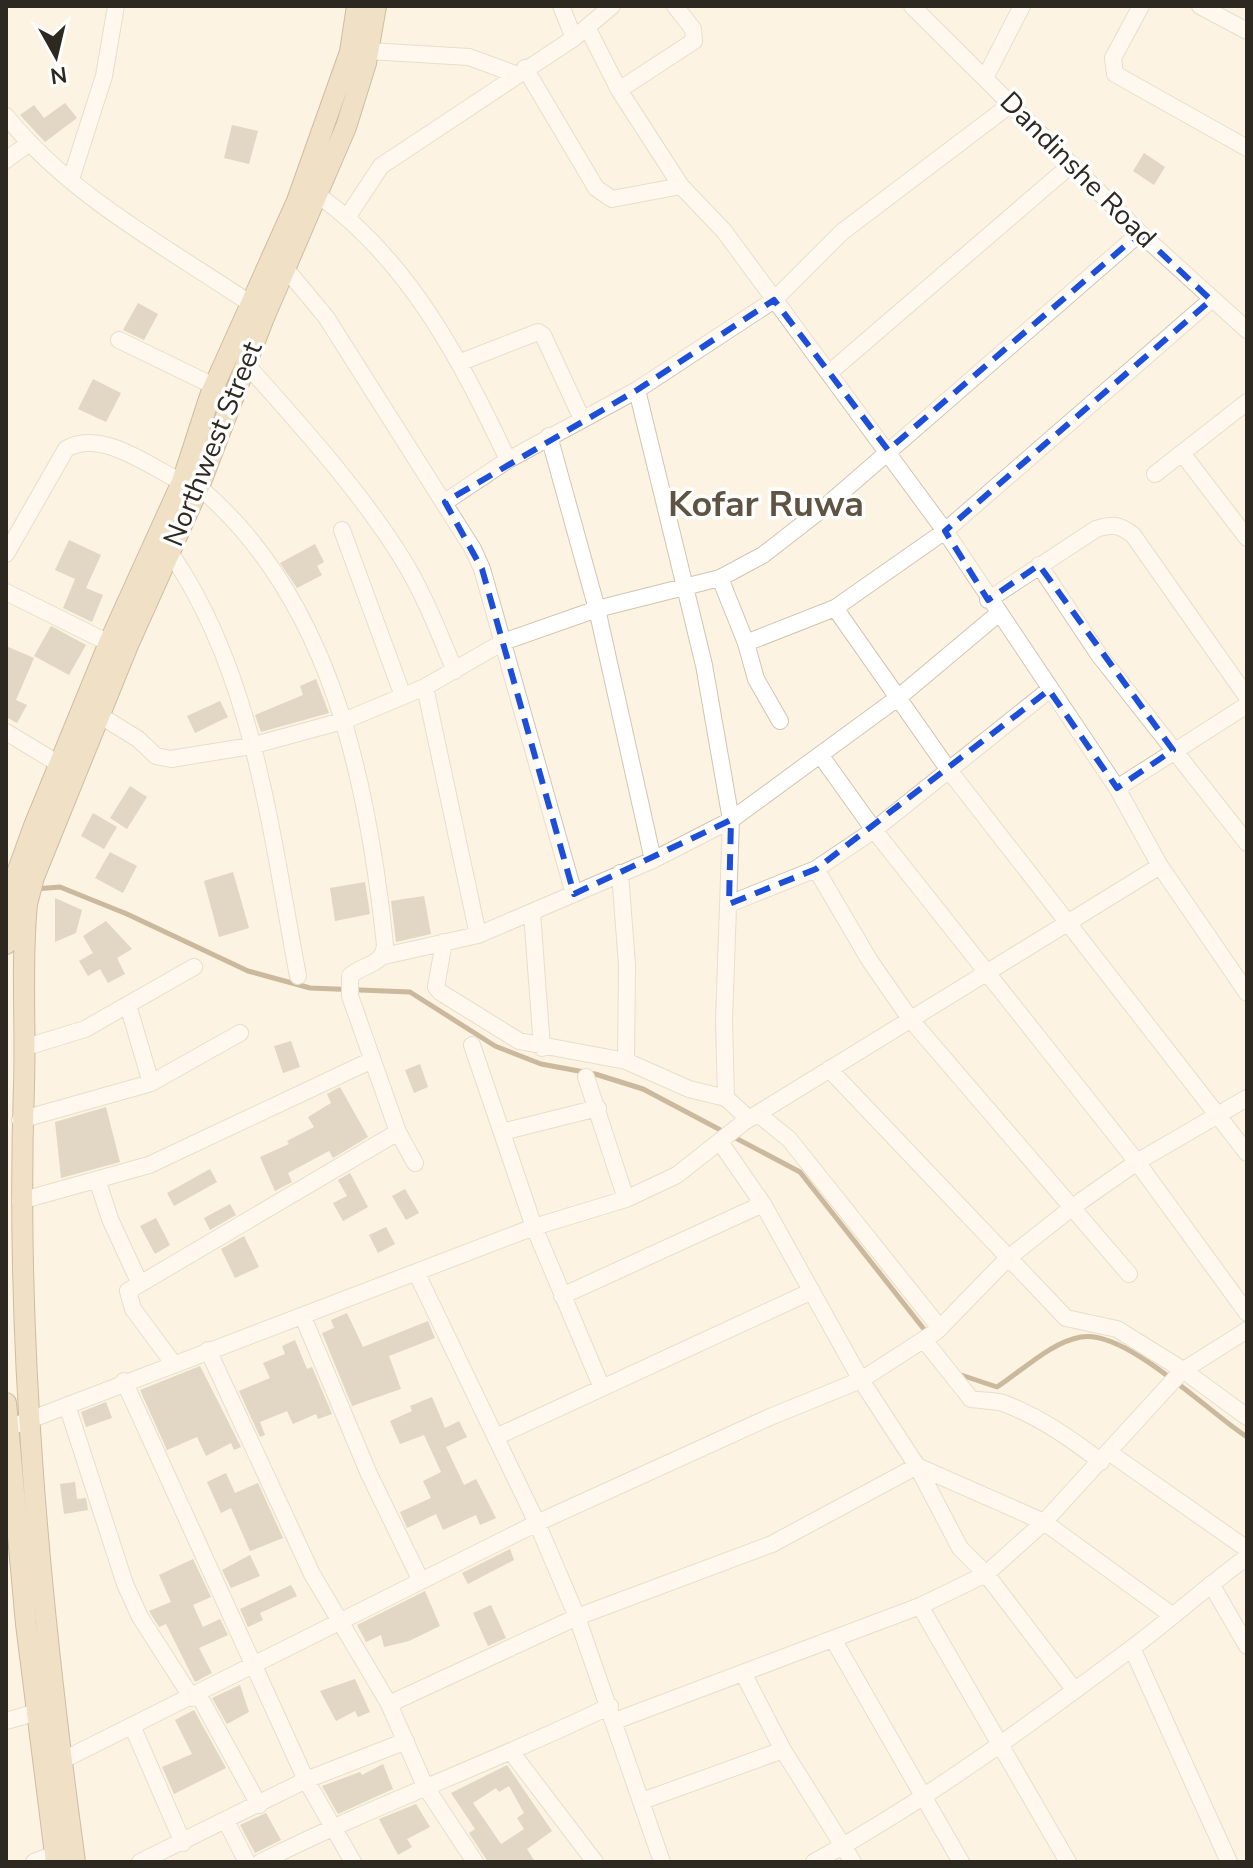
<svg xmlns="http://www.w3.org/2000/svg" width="1253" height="1868" viewBox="0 0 1253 1868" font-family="'Nunito Sans',sans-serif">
  <rect width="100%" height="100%" fill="#fdf3e2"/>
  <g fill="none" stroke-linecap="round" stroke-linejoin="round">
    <path stroke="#8c7448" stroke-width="5" d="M35 889 60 887 127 914 248 971 310 988 410 992 495 1046 541 1064 595 1074 643 1089 800 1172 927 1333
      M961 1375 997 1387C1022 1371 1051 1342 1081 1337 1126 1329 1208 1412 1247 1437"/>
  </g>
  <path fill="#c0b4a0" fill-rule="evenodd" d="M65 103 77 118 45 142 20 115 34 105 44 118Z
    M232 125 258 131 249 164 224 158Z
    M1144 153 1165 167 1154 185 1133 171Z
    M138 303 158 314 144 340 123 330Z
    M93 379 121 393 106 422 78 409Z
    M69 540 101 555 86 588 103 595 92 622 63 608 75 579 55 570Z
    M315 544 324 562 317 566 322 575 297 588 280 563Z
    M51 626 86 645 69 675 34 656Z
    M6 646 34 658 16 700 27 705 17 723 8 718 6 721Z
    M316 679 329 713 261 732 255 715 303 695 300 686Z
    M220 701 228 717 195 733 187 716Z
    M130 786 147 797 127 829 110 818Z
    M93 813 117 827 104 849 81 836Z
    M110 852 137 866 123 893 95 878Z
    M233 872 249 928 219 937 204 881Z
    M365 882 370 914 335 921 330 888Z
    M424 896 431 934 396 942 391 901Z
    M55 898 82 910 76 933 55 942Z
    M106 921 132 949 117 958 125 974 108 983 100 969 88 976 79 961 93 953 83 936Z
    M291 1041 300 1067 283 1073 274 1046Z
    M420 1064 428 1087 414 1093 405 1070Z
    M340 1087 368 1137 333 1158 329 1151 288 1173 292 1182 275 1191 260 1157 289 1144 287 1141 314 1127 308 1117 331 1103 327 1094Z
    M106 1107 120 1162 61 1178 55 1122Z
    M210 1169 217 1182 174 1206 167 1193Z
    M350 1173 368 1207 343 1221 333 1203 347 1196 338 1180Z
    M405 1189 419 1213 406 1220 392 1196Z
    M230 1204 236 1215 210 1230 204 1218Z
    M156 1218 170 1245 155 1254 140 1226Z
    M386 1227 395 1244 378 1253 369 1235Z
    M244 1236 259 1267 235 1278 221 1249Z
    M347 1313 363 1347 428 1321 435 1338 389 1356 401 1389 352 1406 322 1333 334 1328 331 1320Z
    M295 1340 307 1369 312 1367 332 1414 318 1419 316 1414 293 1424 287 1411 260 1422 265 1435 260 1437 239 1391 270 1378 263 1363 285 1354 282 1346Z
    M200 1366 241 1447 234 1450 231 1443 206 1456 197 1437 167 1450 140 1390Z
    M432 1397 445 1428 459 1421 467 1437 446 1447 464 1485 476 1479 496 1518 480 1525 476 1515 443 1530 436 1514 407 1528 400 1512 431 1498 423 1481 441 1472 424 1435 400 1444 390 1421 412 1411 410 1406Z
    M106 1402 112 1418 86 1427 81 1412Z
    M226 1473 235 1493 258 1483 283 1538 250 1551 231 1508 221 1513 207 1482Z
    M75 1482 77 1499 86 1498 88 1510 64 1514 60 1484Z
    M510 1549 514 1560 468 1584 462 1573Z
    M250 1555 260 1576 231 1588 222 1570Z
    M193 1559 211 1597 193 1605 203 1627 220 1619 228 1635 199 1648 212 1673 195 1682 166 1624 159 1627 149 1611 171 1602 159 1575Z
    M291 1585 297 1596 260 1613 263 1620 248 1627 240 1609Z
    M425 1591 440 1626 409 1641 384 1647 381 1635 366 1642 357 1625Z
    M491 1605 506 1638 488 1646 473 1613Z
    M355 1679 370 1712 358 1717 355 1711 336 1721 320 1691Z
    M240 1685 249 1712 227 1724 212 1698Z
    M194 1710 226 1768 174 1794 162 1767 192 1754 175 1720Z
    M383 1764 393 1789 338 1814 322 1786 360 1772 362 1775Z
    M507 1765 552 1831 527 1849 535 1862H488L469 1833 475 1829 451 1793ZM509 1786 524 1813 517 1818 524 1829 501 1844 473 1803 496 1788 499 1792Z
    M416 1804 430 1827 407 1839 412 1847 398 1855 379 1819Z
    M266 1813 281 1840 255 1853 240 1825Z"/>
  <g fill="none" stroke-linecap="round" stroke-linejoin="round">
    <defs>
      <path id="minor" d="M561 6 574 38
        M912 6 1140 233 1247 330
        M1141 6 1113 58 1115 74 1247 148
        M1200 6 1247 31
        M587 27 619 90 681 186 724 231 945 531 1117 788 1160 866 1247 993
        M369 51 469 57 515 74
        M525 68 596 188 612 199 681 186
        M985 78 1022 6
        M619 90 694 41 693 29 675 6
        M6 116C70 196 168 248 251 304
        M6 160 28 144
        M71 179 104 76 116 6
        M318 195C410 261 461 361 508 460L637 390 774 300 842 232 1011 104
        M348 216 381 166 574 38 612 6
        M286 269 326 317 473 549 482 569 574 894
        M119 340 214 386
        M461 362 538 332 543 335 582 419
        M245 363C297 421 362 493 403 560 424 594 439 633 455 671
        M829 373 1072 164
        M637 390 704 665 731 820 724 1021 726 1098 749 1119
        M549 436 597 609 653 860
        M1182 453 1247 538
        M1155 474 1247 402
        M199 487C331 599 368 781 385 945 383 966 363 964 350 976V996L398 1132 415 1163
        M445 502 508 460
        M342 530 403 696
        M6 554 66 449C101 428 150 467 182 482
        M171 554C254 675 271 834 298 976
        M1039 565 1099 655 1247 843
        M720 578 746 643
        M6 592 109 643
        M988 600 1096 529C1113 524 1119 524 1133 535L1247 697
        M835 608 948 769 1247 1153
        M425 687 478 935
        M99 715 138 739 156 756 171 759 251 746 346 720 425 687 503 642 597 609 720 578 763 555 826 506 1140 233
        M780 721 756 679 746 643 835 608 945 531 1211 300
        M6 732 59 764
        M821 756 874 830 1137 1162 1247 1313
        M1117 788 1247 705
        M816 869 870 961 911 1020 1129 1274
        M620 873 627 965 626 1061
        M729 904 816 869 874 830 1049 690
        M532 913 542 1048
        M444 942 436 987 440 992 519 1041 626 1061 689 1089 726 1098
        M384 956 478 935 653 860 731 820 899 697 999 613
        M128 1005 151 1083
        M472 1045 534 1227 602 1388
        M23 1048 85 1029 194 967
        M829 1069 1066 1318 1117 1329 1183 1370 1247 1417
        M586 1077 626 1199
        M758 1114 789 1139 940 1328
        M20 1120 151 1083 240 1033
        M502 1132 598 1108
        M720 1142 763 1204 861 1380 917 1466 960 1548 986 1574 1073 1688
        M98 1182 110 1219 140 1284
        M20 1201 149 1165 370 1061
        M416 1272 537 1523 577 1617 662 1862
        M562 1296 763 1204
        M303 1317 369 1474 421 1581
        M924 1340 971 1399C982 1401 993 1400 1003 1403 1038 1416 1072 1439 1101 1462
        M208 1350 312 1574 389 1704 425 1786 475 1862
        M173 1363 133 1309 128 1291 398 1132
        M124 1381 306 1780 353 1862
        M67 1405 125 1584 140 1617 192 1698
        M19 1424 534 1227 626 1199 677 1175 744 1122 1160 866
        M496 1437 812 1291
        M1110 1453 1247 1549
        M917 1466 1044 1522 1173 1616
        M1211 1584 1247 1646
        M920 1606 1068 1862
        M833 1639 961 1862
        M1132 1648 1229 1862
        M743 1673 783 1750 853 1862
        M198 1694 259 1805
        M389 1704 577 1617 772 1544 917 1466
        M6 1721 37 1712
        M615 1721 920 1606 986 1574 1044 1522 1182 1371 1247 1330
        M133 1728 183 1843
        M512 1753 595 1862
        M61 1761 537 1523 770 1417 861 1380 937 1331 1007 1259 1074 1206 1137 1162 1247 1098
        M642 1801 783 1750
        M226 1821 247 1862
        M34 1862 55 1854
        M140 1862 306 1780 406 1741
        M261 1862C376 1804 495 1762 610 1706
        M814 1862C926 1801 1030 1724 1132 1648 1171 1619 1207 1586 1247 1557"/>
      <path id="major" d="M6 944 17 873 34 826 109 643 182 482 211 393 297 201 350 52 357 6
        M6 1403 26 1624 56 1862
        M75 1862C40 1605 15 1343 24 1085 26 1024 21 964 27 904L34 877 128 645 199 487 263 320 346 127 366 63 376 6"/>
    </defs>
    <use href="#minor" stroke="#d1c5b0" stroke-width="18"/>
    <use href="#major" stroke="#957c4f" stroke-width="22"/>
    <use href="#minor" stroke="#fff" stroke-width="16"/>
    <use href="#major" stroke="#e1cca5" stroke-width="20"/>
  </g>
  <path d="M0 0H1253V1868H0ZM1140 233 1211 300 945 531 988 600 1039 565 1173 750 1117 788 1049 690 816 869 729 904 731 820 574 894 482 569 445 502 637 390 774 300 888 450Z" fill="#fdf3e2" fill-opacity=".55" fill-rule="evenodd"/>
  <path fill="none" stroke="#1d4ed8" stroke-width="6" stroke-dasharray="16 10" stroke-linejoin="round" d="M1140 233 1211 300 945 531 988 600 1039 565 1173 750 1117 788 1049 690 816 869 729 904 731 820 574 894 482 569 445 502 637 390 774 300 888 450Z"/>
  <g text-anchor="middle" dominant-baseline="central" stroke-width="7" stroke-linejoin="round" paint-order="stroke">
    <g font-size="28" fill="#2d2820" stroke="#fff">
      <text transform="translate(1078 170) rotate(45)">Dandinshe Road</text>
      <text transform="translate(213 444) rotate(-68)">Northwest Street</text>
    </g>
    <g font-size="36" font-weight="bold" fill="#5f5442" stroke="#fff">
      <text x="766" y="504">Kofar Ruwa</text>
    </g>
  </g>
  <rect width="1253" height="1868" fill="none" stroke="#2d2820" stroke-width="16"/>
  <g transform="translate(56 56) rotate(172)" stroke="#ffffff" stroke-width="6" paint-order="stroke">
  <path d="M0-6L14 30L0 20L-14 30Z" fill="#2d2820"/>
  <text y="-12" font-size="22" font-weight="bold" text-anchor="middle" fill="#2d2820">N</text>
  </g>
</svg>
